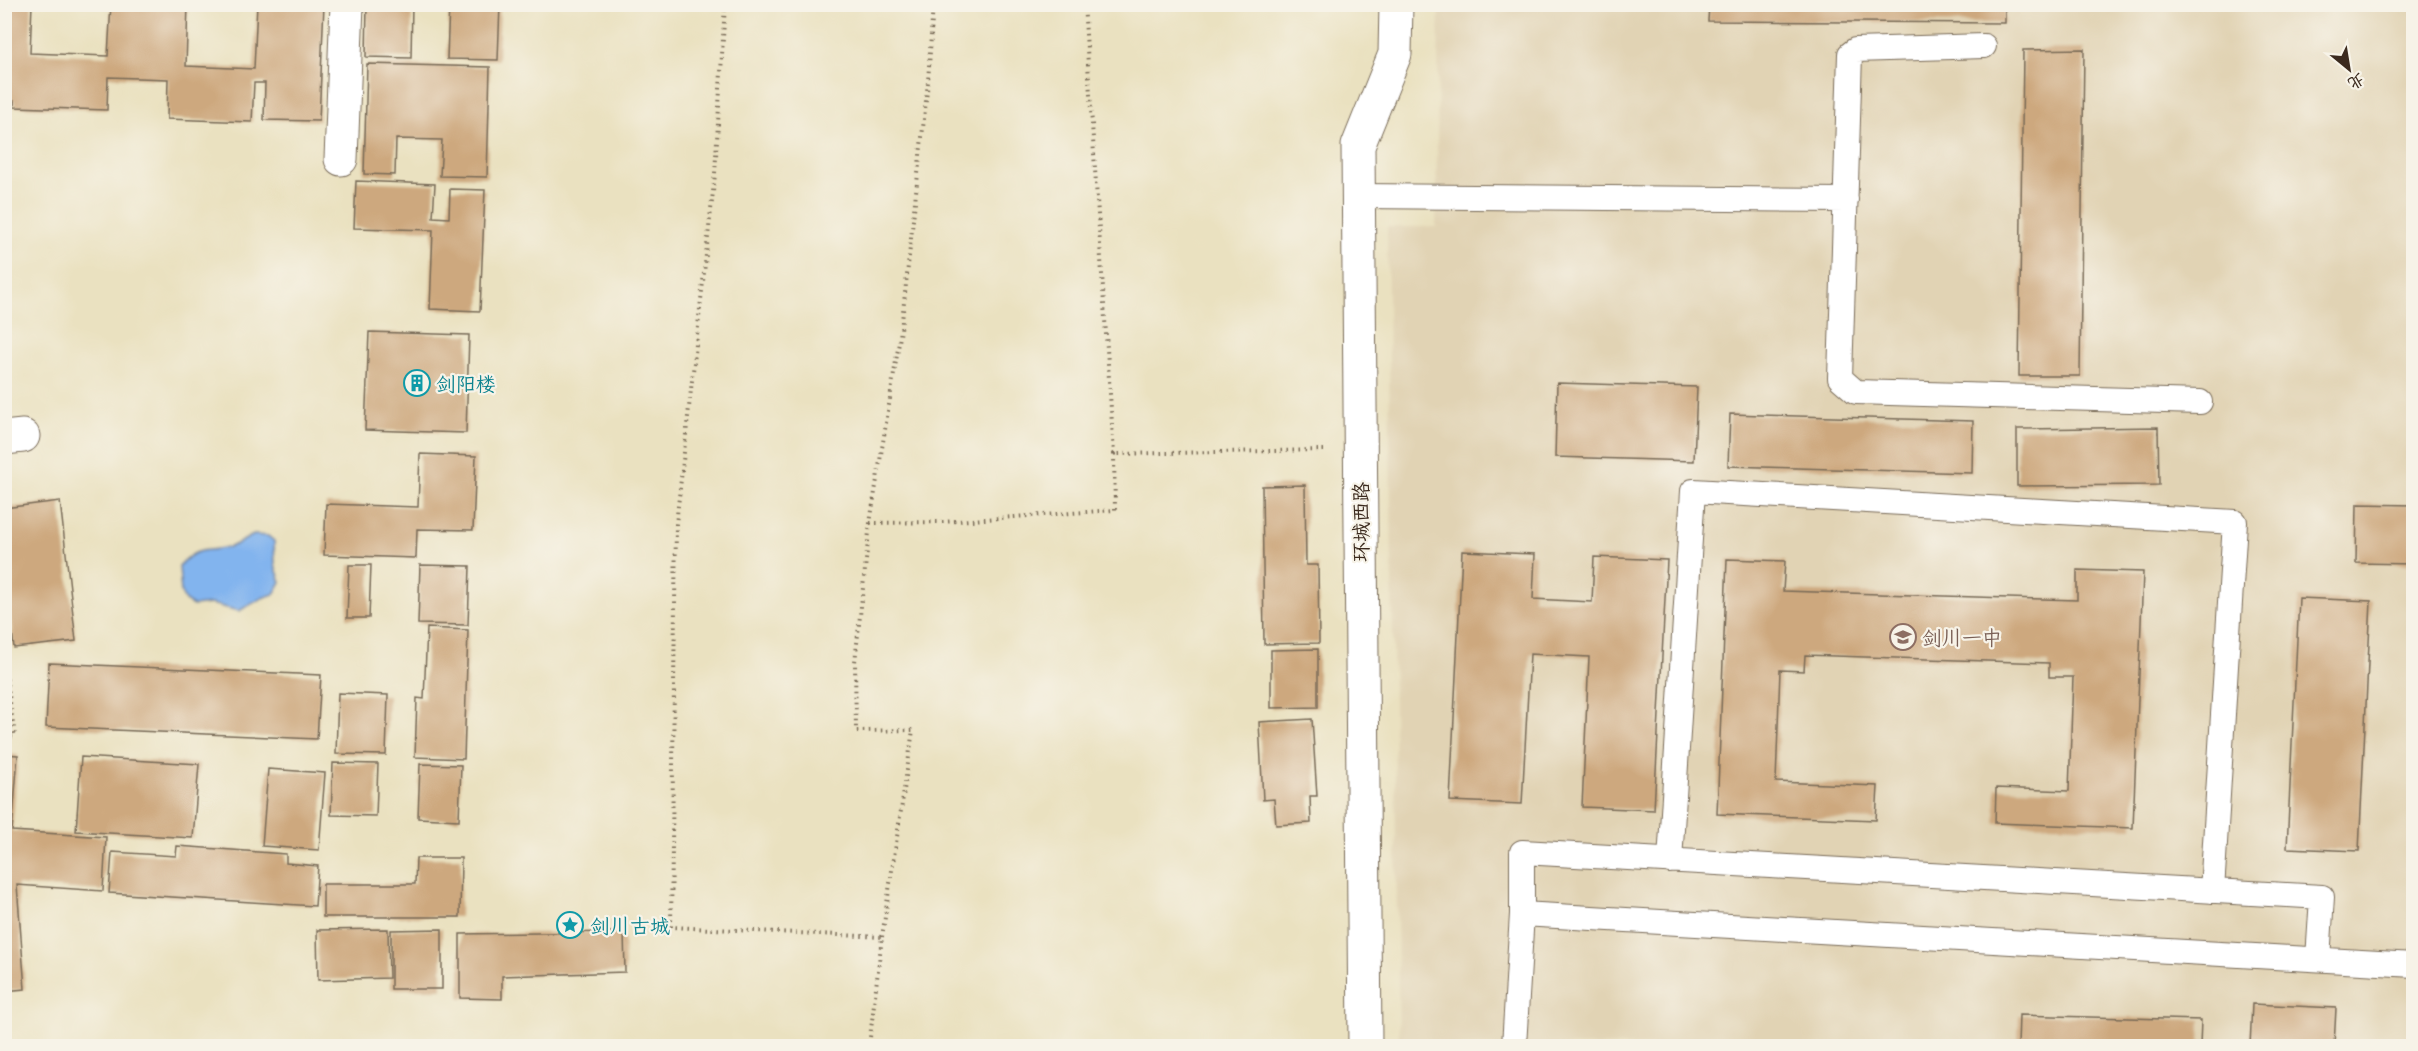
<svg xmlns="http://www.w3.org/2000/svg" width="2418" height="1051" viewBox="0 0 2418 1051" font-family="'Patrick Hand','LXGW WenKai TC',sans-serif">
  <rect width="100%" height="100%" fill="#f7f3e8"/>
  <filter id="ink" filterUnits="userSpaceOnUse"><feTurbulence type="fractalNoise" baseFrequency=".0167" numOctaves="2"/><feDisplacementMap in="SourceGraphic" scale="12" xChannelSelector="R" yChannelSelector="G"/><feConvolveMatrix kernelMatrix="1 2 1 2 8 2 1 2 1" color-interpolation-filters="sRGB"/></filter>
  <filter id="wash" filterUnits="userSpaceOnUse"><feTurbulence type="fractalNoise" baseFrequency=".008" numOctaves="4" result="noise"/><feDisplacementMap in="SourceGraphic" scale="24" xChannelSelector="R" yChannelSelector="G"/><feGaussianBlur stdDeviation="1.35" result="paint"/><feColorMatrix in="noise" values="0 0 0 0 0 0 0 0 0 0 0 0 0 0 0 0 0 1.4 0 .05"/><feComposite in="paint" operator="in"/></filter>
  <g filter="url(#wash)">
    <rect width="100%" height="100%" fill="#eae1c0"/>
    <path fill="#e1d3b4" d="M1439 5H2413V1046H1399L1387 227H1436Z"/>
    <path fill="#82b4ee" stroke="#5e6f86" stroke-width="1.5" d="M254 535 268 536 274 541 275 565 281 582 274 594 262 598 239 611 211 604 193 606 185 601 181 593 179 566C200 543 208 554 232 546 240 543 247 538 254 535Z"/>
    <g id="blocks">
      <path fill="#cda87e" d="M4 4H32L30 53 108 56 111 4H188L186 66 254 69 257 4H324L319 121 264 120 265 83H254L252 122 167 119 168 79 108 77 107 110 14 107V101H4Z
        M367 4H412L411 58 366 57Z
        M449 4H500L498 60 447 59Z
        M1709 5H2005V23L1708 21Z
        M2084 49 2080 376H2019L2023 50Z
        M367 64 490 67 487 177 440 176 442 140 396 139 395 175 364 174Z
        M356 181 435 184 433 217 449 218 450 189 485 190 480 311 430 309 433 230 354 228Z
        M369 332 469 335 466 433 365 430Z
        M1557 383 1697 387 1694 461 1555 457Z
        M1730 414 1973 421 1972 473 1728 466Z
        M2158 427 2159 485 2017 486V429Z
        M420 454 476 456 473 530 417 529 416 558 324 555 326 504 418 507Z
        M1305 485 1306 565H1318L1319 643 1264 644 1262 486Z
        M60 501 76 641 14 648 4 565V508Z
        M2357 504 2414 505V564L2356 563Z
        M1462 551 1535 554 1533 599 1592 602 1594 557 1667 560 1654 810 1582 807 1589 657 1530 654 1522 804 1450 801Z
        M1727 559 1785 561 1783 591 2077 600V570L2143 572 2133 828 1995 823 1996 788 2069 791 2073 677H2049V663L1805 655 1804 671 1780 670 1776 782 1878 786 1876 820 1717 814Z
        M349 565H371L369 618H347Z
        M420 565 470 566 468 625 418 624Z
        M2299 598 2371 601 2359 851 2287 848Z
        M427 628 468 630 464 759 415 757 417 698 424 699Z
        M1318 649V707L1271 708V650Z
        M49 663 321 675 317 739 46 727Z
        M338 693 388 695 386 755 336 754Z
        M1312 719 1317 796H1310L1311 823 1276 825 1274 799 1263 800 1259 722Z
        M4 754 18 755 12 831 106 837 103 891 17 885 25 989 4 991Z
        M81 757 199 764 193 838 76 831Z
        M333 763 378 764 376 816 331 815Z
        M420 764 461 765 459 820 418 818Z
        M268 769 325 773 319 850 262 846Z
        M177 846 286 854V863L318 866 315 906 109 893 112 852 176 856Z
        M416 858H461L460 917H323V884H415Z
        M388 929 389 978 318 980 317 930Z
        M442 929V989H391V930Z
        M624 932 625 972 502 976V999L460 998V934Z
        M2252 1004 2336 1008 2334 1046H2250Z
        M2019 1015 2201 1020 2200 1046H2018Z"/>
    </g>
  </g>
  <g filter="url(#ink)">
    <use href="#blocks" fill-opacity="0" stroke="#786a57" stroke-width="1.5"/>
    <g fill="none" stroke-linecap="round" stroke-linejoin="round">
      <defs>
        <path id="service" d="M1984 46 1855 50 1850 54 1840 378 1856 392 2200 402
          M1358 196 1846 200
          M1670 861 1693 491 2235 522 2212 891
          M1522 914V852L2322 897 2318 959
          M1514 1046 1522 914 2414 965"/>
        <path id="pedestrian" d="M4 438 23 436"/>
        <path id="minor" d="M341 159 347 4"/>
        <path id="tertiary" d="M1365 1046 1358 146 1395 54 1396 4"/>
      </defs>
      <use href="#service" stroke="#786a57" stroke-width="26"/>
      <use href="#pedestrian" stroke="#786a57" stroke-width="35"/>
      <use href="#minor" stroke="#786a57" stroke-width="35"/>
      <use href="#tertiary" stroke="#786a57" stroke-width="35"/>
      <path stroke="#786a57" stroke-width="4" stroke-dasharray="1.5 4.5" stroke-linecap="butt" d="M725 4 715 174 676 524 671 927 882 937 869 1046
        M1084 4 1114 454
        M870 523 942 522 1115 510 1114 454 1324 450
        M4 661 15 736 4 737
        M882 937 913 730 856 731 855 662 870 523 901 330 928 82 933 4"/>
      <use href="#service" stroke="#fff" stroke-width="24"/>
      <use href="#pedestrian" stroke="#fff" stroke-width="33"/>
      <use href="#minor" stroke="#fff" stroke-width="33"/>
      <use href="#tertiary" stroke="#fff" stroke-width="33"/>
    </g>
  </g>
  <defs>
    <symbol id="building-ring" viewBox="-11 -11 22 22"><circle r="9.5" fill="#f7f3e8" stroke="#0f9aa8" stroke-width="1.5"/><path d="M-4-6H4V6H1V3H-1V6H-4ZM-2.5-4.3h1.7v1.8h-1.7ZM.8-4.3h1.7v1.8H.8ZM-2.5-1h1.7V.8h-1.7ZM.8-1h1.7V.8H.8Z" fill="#0f9aa8"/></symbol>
    <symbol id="school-ring" viewBox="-11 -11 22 22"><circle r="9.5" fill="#f7f3e8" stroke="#8d6e63" stroke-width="1.5"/><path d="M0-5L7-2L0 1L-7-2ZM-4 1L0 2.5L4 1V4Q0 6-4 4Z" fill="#8d6e63"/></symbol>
    <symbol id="sight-ring" viewBox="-11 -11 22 22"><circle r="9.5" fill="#f7f3e8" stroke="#0f9aa8" stroke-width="1.5"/><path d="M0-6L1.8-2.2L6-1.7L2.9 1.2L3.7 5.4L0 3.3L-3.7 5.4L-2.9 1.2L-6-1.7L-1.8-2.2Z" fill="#0f9aa8"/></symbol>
  </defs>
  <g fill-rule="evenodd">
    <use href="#building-ring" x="402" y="368" width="30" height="30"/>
    <use href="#school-ring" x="1888" y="622" width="30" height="30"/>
    <use href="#sight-ring" x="555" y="910" width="30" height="30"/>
  </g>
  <g text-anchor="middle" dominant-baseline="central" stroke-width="4.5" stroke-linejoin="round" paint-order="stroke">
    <g font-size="20" fill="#0d838f" stroke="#f7f3e8" text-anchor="start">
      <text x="436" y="383">剑阳楼</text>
      <text x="590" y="925">剑川古城</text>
    </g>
    <g font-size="20" fill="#3b2a1e" stroke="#f7f3e8">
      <text transform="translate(1360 522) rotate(-90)">环城西路</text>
    </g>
    <g font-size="20" fill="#785e54" stroke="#f7f3e8" text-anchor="start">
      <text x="1922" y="637">剑川一中</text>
    </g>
  </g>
  <rect width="2418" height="1051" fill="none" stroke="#f7f3e8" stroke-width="24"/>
  <g transform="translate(2349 69) rotate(150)" stroke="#f7f3e8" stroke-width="4.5" paint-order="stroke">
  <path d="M0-4.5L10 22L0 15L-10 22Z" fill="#3b2a1e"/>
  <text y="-9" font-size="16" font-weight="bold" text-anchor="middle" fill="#3b2a1e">北</text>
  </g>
</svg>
